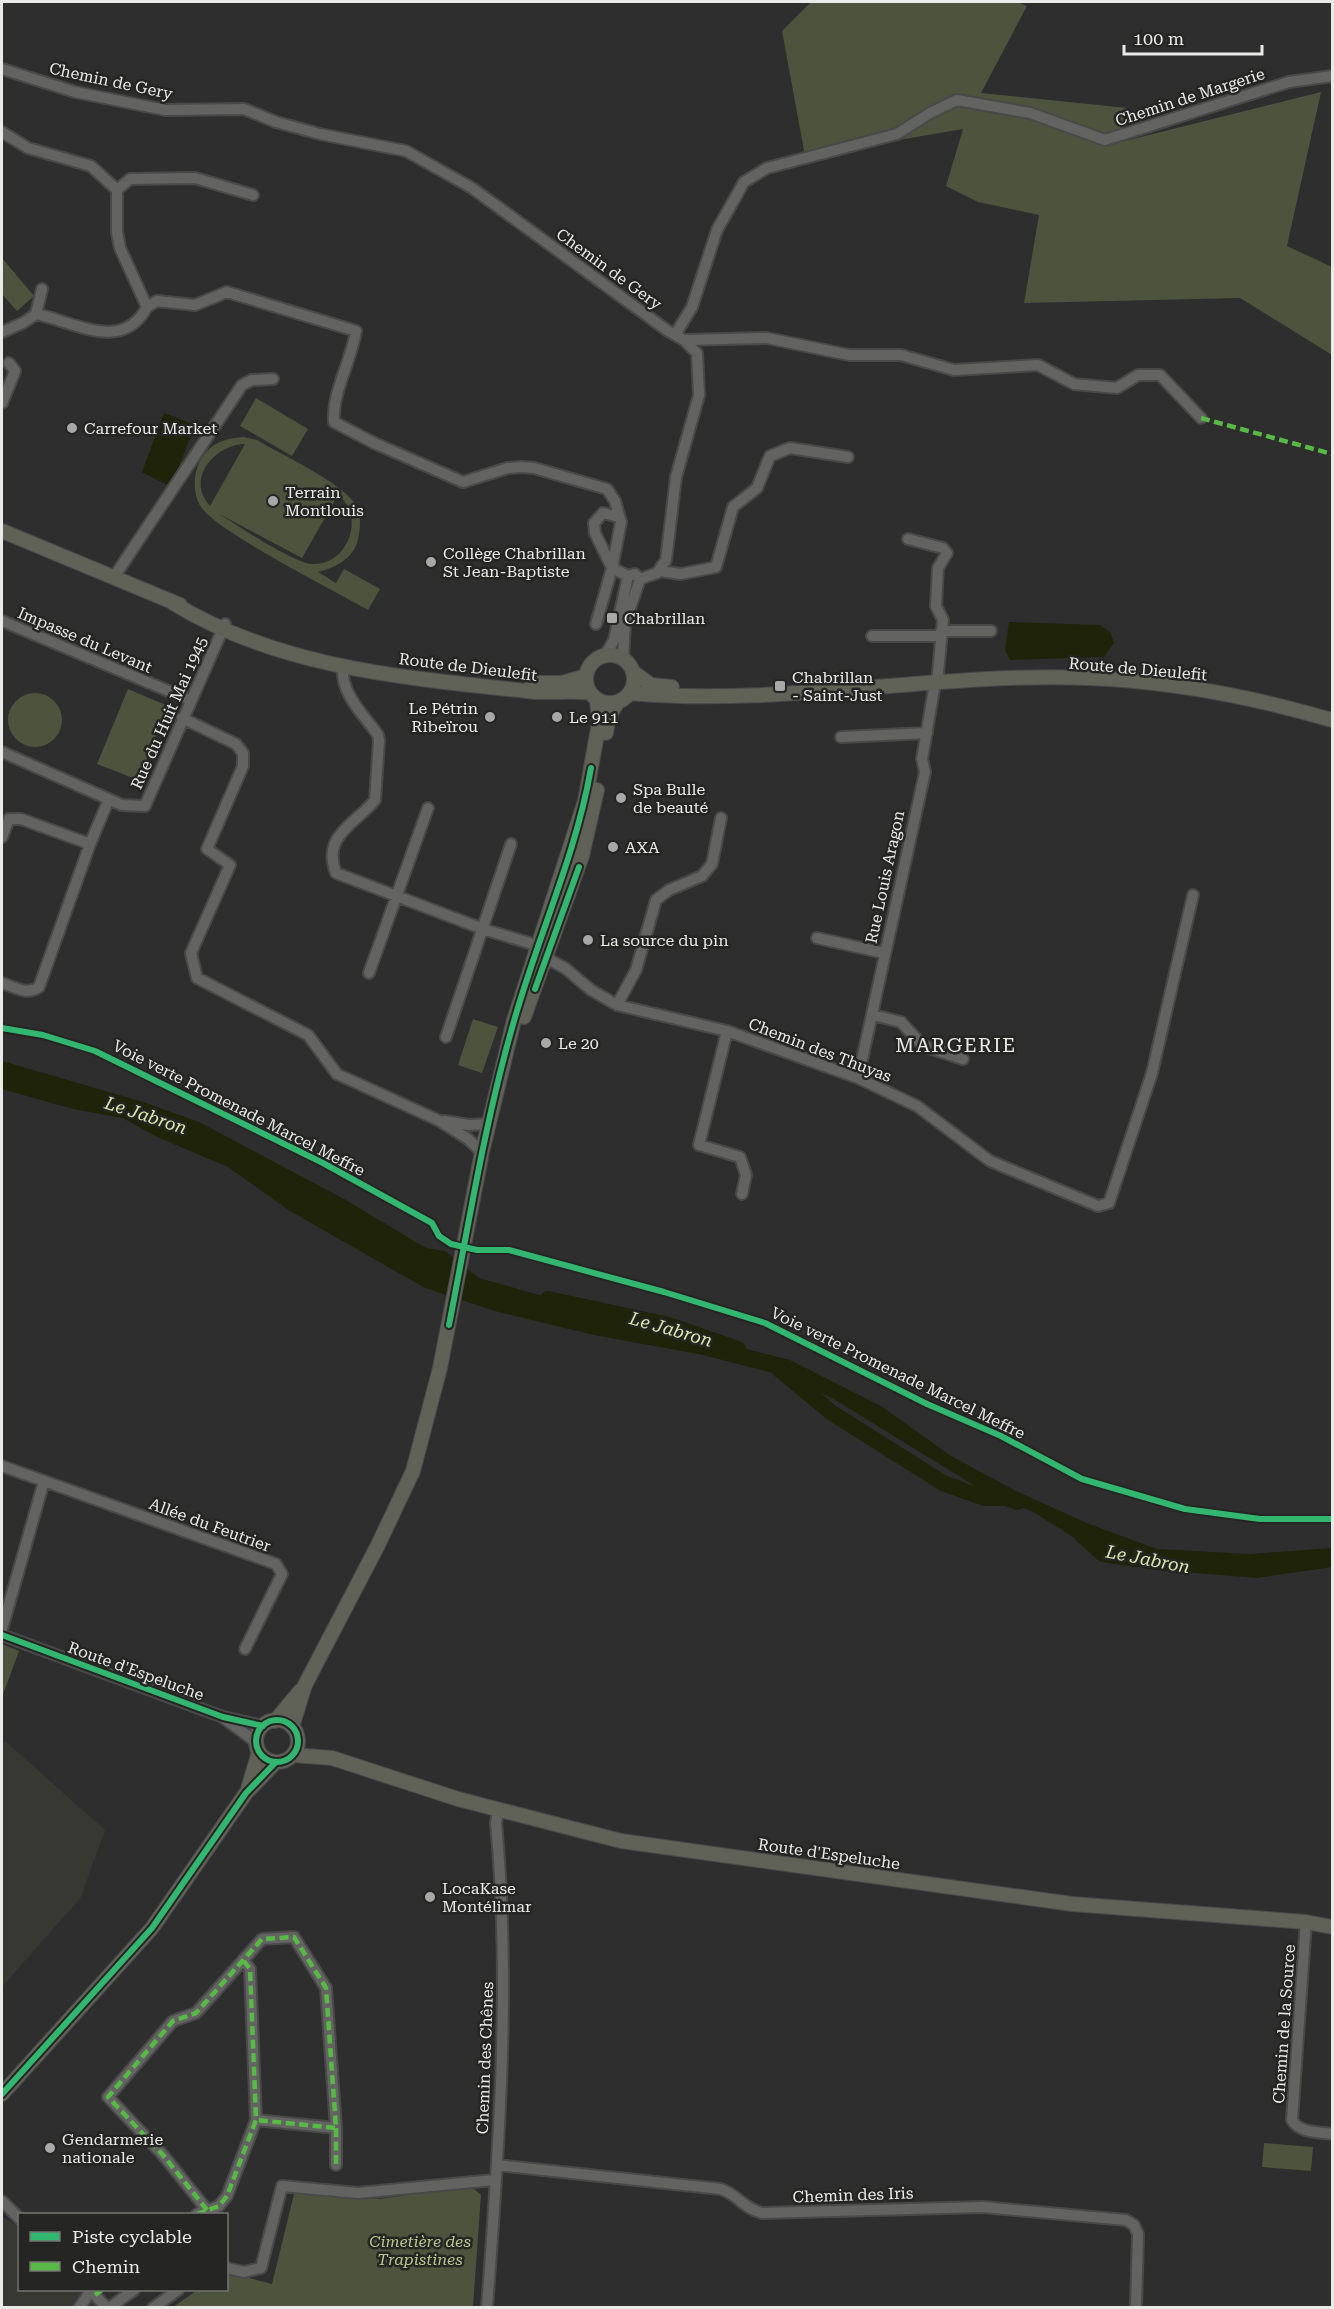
<svg xmlns="http://www.w3.org/2000/svg" width="1334" height="2309" viewBox="0 0 1334 2309" font-family="'Roboto Serif',serif">
  <rect width="100%" height="100%" fill="#2e2e2e"/>
  <path fill="#363831" d="M5 1741 105 1830 81 1897 2 1987V1745Z
    M2 2216 19 2227 20 2290H82L98 2307H2Z"/>
  <path fill="#4d533c" fill-rule="evenodd" d="M811 2H1017L1027 6 981 93 1127 108 1121 142 1321 92 1287 246 1332 267V355L1240 298 1024 303 1039 215 978 202 946 186 963 129 805 156 782 31Z
    M2 258 34 296 17 311 2 294Z
    M256 398 308 429 292 456 240 426Z
    M244 437 257 440C280 454 346 484 357 507 362 518 360 532 357 543 351 560 334 568 318 572L336 583 344 569 380 589 368 610C337 592 216 531 201 507 193 495 193 475 199 463 208 444 224 438 244 437ZM244 444H245L210 506C185 479 215 445 244 444ZM338 495C366 516 348 565 313 564 295 564 237 525 219 514L302 558Z
    M128 689 168 706 138 780 97 764Z
    M8 720a27 27 0 1 1 54 0a27 27 0 1 1-54 0Z
    M473 1019 498 1027 482 1073 458 1065Z
    M2 1644 19 1651 2 1697Z
    M1264 2143 1313 2147 1311 2171 1262 2167Z
    M471 2186 481 2195 473 2307 172 2308 197 2290H226L227 2272 272 2284 295 2190 379 2199Z"/>
  <path fill="#1e2309" d="M164 413 195 425 171 487 142 472Z
    M1009 622 1100 625 1110 632 1114 643 1104 657 1010 660 1005 650Z
    M2 1061 140 1101 199 1122 344 1199 426 1248 445 1251 479 1278 609 1315 790 1360 881 1406 951 1456 1016 1491 1089 1524 1157 1549 1250 1554 1332 1548V1567L1257 1578 1146 1569 1081 1542 1032 1511 993 1497 832 1398 777 1374 703 1355 594 1335 495 1311 425 1288 290 1211 228 1167 155 1136 123 1118 73 1109 2 1089Z"/>
  <g fill="none" stroke-linecap="round" stroke-linejoin="round">
    <path stroke="#1e2309" stroke-width="16" d="M548 1299 669 1325 738 1349
      M779 1369 832 1413 943 1483 984 1498H1007L1017 1502
      M1082 1535 1103 1554 1136 1559"/>
    <defs>
      <path id="minor" d="M2 69 75 92 165 110 244 109 276 122 320 134 406 151 472 188 668 331 684 340 767 338 849 355H901L954 370 1038 365 1074 384 1117 388 1138 375H1160L1201 418
        M2 132 28 148 91 166 117 190V232L120 248 147 307C122 354 73 321 36 314L23 323 2 332
        M117 190 130 179 195 178 253 195
        M147 307 157 301 195 305 227 292 356 331C351 362 332 392 334 422L374 443 463 482 508 468 521 467 534 468 607 489 615 501 621 522 612 568 628 576 635 574 640 579 657 573 666 560 676 477 699 395 697 353 684 340
        M36 314 42 289
        M675 335 692 307 717 230 744 182 767 168 897 134 930 113 957 100 1030 113 1105 140 1289 82 1332 76
        M2 403 15 371 9 363
        M908 539 943 548 947 553 938 568 936 606 943 620 937 683
        M660 571 681 574 716 567 733 507 757 488 770 456 790 448 848 457
        M114 577 242 385 252 380 273 379
        M2 621 190 700
        M596 624 612 568 595 533 594 523 603 513 619 517
        M941 631H991
        M872 636H940
        M605 656 614 640 628 576
        M623 659 625 623 640 579
        M343 666C340 693 363 714 378 735L379 741 375 800C357 823 321 835 336 873L483 929 539 946
        M182 718 236 744 243 753V766L207 849 230 865 191 953 197 978 308 1035 337 1074 440 1121 468 1139 482 1152
        M841 737 927 733
        M2 752 122 805 145 806 225 624
        M2 837 9 819H21L90 844 39 987C27 996 15 987 2 983
        M90 844 109 799
        M817 938 884 953
        M542 953V956L565 968 591 990 617 1005 727 1031 858 1078 917 1106 990 1161 1098 1206 1109 1203 1152 1073 1193 895
        M369 973 428 808
        M617 1005 636 970 656 900 669 890 702 876 712 864 721 818
        M873 1015 901 1022 923 1046 963 1059
        M727 1031 699 1145 740 1157 746 1175 742 1194
        M446 1037 511 844
        M858 1078 925 772 922 759 935 683
        M444 1121 469 1125 488 1124
        M2 1466 44 1481 2 1629
        M44 1481 276 1564 282 1574 245 1649
        M2 1635 223 1717 263 1726
        M225 1719 256 1742
        M1306 1922 1292 2120C1299 2133 1319 2132 1332 2134
        M336 2128V2165
        M497 2165 721 2189C738 2195 743 2208 762 2213L983 2207 1126 2220 1134 2225 1138 2234 1136 2308
        M2 2201 20 2219
        M207 2210 163 2155 108 2097 173 2021 196 2013 262 1939 294 1937 326 1988 336 2128 256 2120
        M197 2214 219 2206 227 2196 256 2120 250 1969 243 1960
        M226 2268 244 2272 261 2268 282 2186 358 2193 494 2180
        M90 2290 107 2308
        M79 2308 91 2291
        M109 2308 134 2290
        M153 2308 178 2290
        M487 2308C499 2147 511 1984 496 1823L498 1810"/>
      <path id="major" d="M2 531 180 605
        M173 603C279 668 406 678 527 691 548 694 570 690 590 693
        M586 679a24 24 0 1 1 48 0a24 24 0 1 1-48 0Z
        M633 672 651 685 672 687
        M532 683H562L586 676
        M630 693C782 707 935 672 1087 678 1171 681 1253 697 1332 720
        M606 733 609 716 618 702
        M524 1017 582 856 597 790
        M256 1741a21 21 0 1 1 42 0a21 21 0 1 1-42 0Z
        M275 1721 300 1691
        M292 1727 305 1685 378 1545 413 1471 440 1368 482 1152 514 1020 585 801 599 723 597 700
        M293 1755 332 1758 458 1799 621 1841 1072 1904 1306 1922 1332 1927
        M248 1789 259 1752
        M2 2094 152 1928 246 1793 276 1762"/>
    </defs>
    <use href="#minor" stroke="#494949" stroke-width="14"/>
    <use href="#major" stroke="#494949" stroke-width="16"/>
    <use href="#minor" stroke="#636362" stroke-width="10"/>
    <use href="#major" stroke="#606258" stroke-width="14"/>
    <path stroke="#58b947" stroke-width="4.5" stroke-dasharray="9 4.5" stroke-linecap="butt" d="M1201 418 1332 454
      M336 2128V2165
      M207 2210 163 2155 108 2097 173 2021 196 2013 262 1939 294 1937 326 1988 336 2128 256 2120
      M197 2214 219 2206 227 2196 256 2120 250 1969 243 1960
      M95 2295 102 2290"/>
    <defs>
      <path id="cycleway" d="M535 989 579 867
        M2 1028 43 1035 95 1051 323 1163 432 1223 439 1236 451 1244 477 1250H509L664 1292 765 1323 927 1404 1001 1436 1082 1479 1185 1509 1260 1519H1332
        M449 1325C469 1223 485 1121 514 1021 538 936 576 855 591 768
        M2 1635 223 1717 263 1726
        M256 1741a21 21 0 1 1 42 0a21 21 0 1 1-42 0Z
        M2 2094 152 1928 246 1793 276 1762"/>
    </defs>
    <use href="#cycleway" stroke="#252623" stroke-width="10"/>
    <use href="#cycleway" stroke="#33b770" stroke-width="6"/>
  </g>
  <g fill="#a8a8a8" stroke="#252623" stroke-width="2">
    <circle cx="72" cy="428" r="6"/>
    <circle cx="273" cy="501" r="6"/>
    <circle cx="431" cy="562" r="6"/>
    <rect x="606" y="612" width="12" height="12" rx="3"/>
    <rect x="774" y="680" width="12" height="12" rx="3"/>
    <circle cx="490" cy="717" r="6"/>
    <circle cx="557" cy="717" r="6"/>
    <circle cx="621" cy="798" r="6"/>
    <circle cx="613" cy="847" r="6"/>
    <circle cx="588" cy="940" r="6"/>
    <circle cx="546" cy="1043" r="6"/>
    <circle cx="430" cy="1897" r="6"/>
    <circle cx="50" cy="2148" r="6"/>
  </g>
  <g text-anchor="middle" dominant-baseline="central" stroke-width="5" stroke-linejoin="round" paint-order="stroke">
    <g font-size="16" fill="#eaeae9" stroke="#252623">
      <text transform="translate(111 81) rotate(12)">Chemin de Gery</text>
      <text transform="translate(1190 97) rotate(-18)">Chemin de Margerie</text>
      <text transform="translate(609 269) rotate(36)">Chemin de Gery</text>
      <text transform="translate(85 640) rotate(23)">Impasse du Levant</text>
      <text transform="translate(468 667) rotate(7)">Route de Dieulefit</text>
      <text transform="translate(1138 669) rotate(5)">Route de Dieulefit</text>
      <text transform="translate(169 713) rotate(-66)">Rue du Huit Mai 1945</text>
      <text transform="translate(885 877) rotate(-78)">Rue Louis Aragon</text>
      <text transform="translate(820 1050) rotate(21)">Chemin des Thuyas</text>
      <text transform="translate(239 1108) rotate(27)">Voie verte Promenade Marcel Meffre</text>
      <text transform="translate(898 1373) rotate(26)">Voie verte Promenade Marcel Meffre</text>
      <text transform="translate(210 1525) rotate(20)">Allée du Feutrier</text>
      <text transform="translate(136 1671) rotate(20)">Route d'Espeluche</text>
      <text transform="translate(829 1854) rotate(8)">Route d'Espeluche</text>
      <text transform="translate(1284 2024) rotate(-86)">Chemin de la Source</text>
      <text transform="translate(485 2058) rotate(-88)">Chemin des Chênes</text>
      <text transform="translate(853 2195) rotate(-2)">Chemin des Iris</text>
    </g>
    <g font-size="16" fill="#eaeae9" stroke="#252623" text-anchor="start">
      <text x="84" y="428">Carrefour Market</text>
      <text x="285" y="492">Terrain<tspan x="285" dy="18">Montlouis</tspan></text>
      <text x="443" y="553">Collège Chabrillan<tspan x="443" dy="18">St Jean-Baptiste</tspan></text>
      <text x="624" y="618">Chabrillan</text>
      <text x="792" y="677">Chabrillan<tspan x="792" dy="18">- Saint-Just</tspan></text>
      <text x="478" y="708" text-anchor="end">Le Pétrin<tspan x="478" dy="18">Ribeïrou</tspan></text>
      <text x="569" y="717">Le 911</text>
      <text x="633" y="789">Spa Bulle<tspan x="633" dy="18">de beauté</tspan></text>
      <text x="625" y="847">AXA</text>
      <text x="600" y="940">La source du pin</text>
      <text x="558" y="1043">Le 20</text>
      <text x="442" y="1888">LocaKase<tspan x="442" dy="18">Montélimar</tspan></text>
      <text x="62" y="2139">Gendarmerie<tspan x="62" dy="18">nationale</tspan></text>
    </g>
    <g font-size="16" font-style="italic" fill="#b8c68d" stroke="#252623">
      <text x="420" y="2241">Cimetière des<tspan x="420" dy="18">Trapistines</tspan></text>
    </g>
    <g font-size="18" font-style="italic" fill="#dae9ae" stroke="#252623">
      <text transform="translate(146 1115) rotate(18)">Le Jabron</text>
      <text transform="translate(671 1329) rotate(16)">Le Jabron</text>
      <text transform="translate(1148 1559) rotate(11)">Le Jabron</text>
    </g>
    <g font-size="20" letter-spacing="1.5" fill="#eaeae9" stroke="#252623">
      <text x="956" y="1045">MARGERIE</text>
    </g>
  </g>
  <rect width="1334" height="2309" fill="none" stroke="#eaeae9" stroke-width="6"/>
  <rect x="18" y="2213" width="210" height="78" fill="#252623" stroke="#747472" stroke-width="1.5"/>
  <rect x="30" y="2232" width="30" height="9" fill="#33b770" stroke="#747472" stroke-width="1.5"/>
  <text x="72" y="2243" font-size="18" fill="#eaeae9">Piste cyclable</text>
  <rect x="30" y="2262" width="30" height="9" fill="#58b947" stroke="#747472" stroke-width="1.5"/>
  <text x="72" y="2273" font-size="18" fill="#eaeae9">Chemin</text>
  <path d="M1124 45v9h138v-9" fill="none" stroke="#eaeae9" stroke-width="3"/>
  <text x="1133" y="45" font-size="18" fill="#eaeae9" stroke="#252623" stroke-width="4.5" paint-order="stroke">100 m</text>
</svg>
